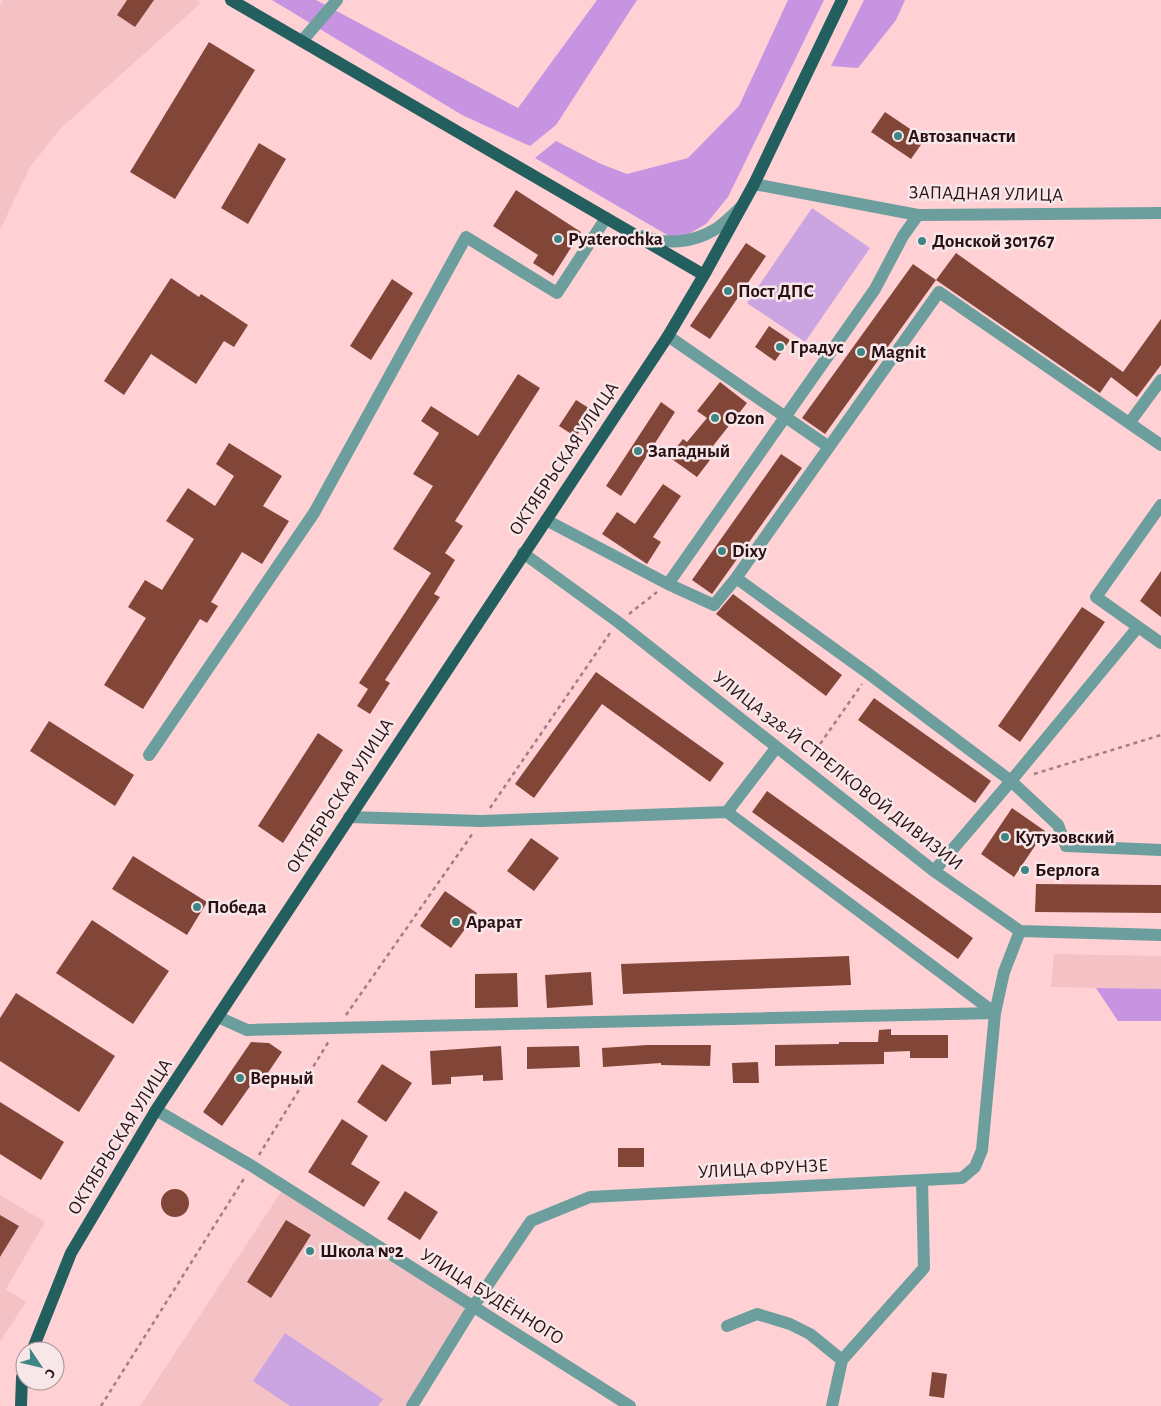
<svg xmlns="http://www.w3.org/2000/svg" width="1161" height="1406" viewBox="0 0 1161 1406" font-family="'Alegreya Sans',sans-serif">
  <rect width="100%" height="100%" fill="#ffd1d5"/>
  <path fill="#f4c1c5" d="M3 0H196L201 3 60 129 30 167 0 230V5Z
    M1054 954 1161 956V989L1051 987Z
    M283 1189 474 1314 414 1406H140Z
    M0 1195 45 1222 6 1289 26 1302 0 1342Z"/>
  <path fill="#cba4e2" d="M812 208 870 248 805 342 747 303Z
    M285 1333 383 1399 378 1406H290L253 1381Z"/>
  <path fill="#c694e1" d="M272 0H316L518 108 597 0H637L556 125 530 146 462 115Z
    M788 0H824L728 197 706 224 685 236H669L535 158 556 141 601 164 627 174 688 158 739 106Z
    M864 0H905L896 20 858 68 831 66Z
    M1096 988 1161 989V1021H1118Z"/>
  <path fill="#824639" d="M127 0H154L135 27 117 15Z
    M209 42 255 70 175 199 130 172Z
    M885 112 925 139 911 159 871 132Z
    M259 143 286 159 248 224 221 208Z
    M516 190 581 232 553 276 533 263 538 255 493 226Z
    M746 243 766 256 710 339 690 326Z
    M956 253 1123 372 1161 319V365L1137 397 1111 377 1100 393 936 280Z
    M913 264 936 280 825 434 802 418Z
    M171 278 199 297 201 294 248 325 234 347 224 341 196 384 151 354 124 395 104 381Z
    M392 279 413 293 371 360 350 346Z
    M769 326 790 340 775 361 755 347Z
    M518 374 540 388 455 521 463 526 445 553 455 560 434 594 440 597 385 680 390 683 370 714 357 706 368 689 359 683 431 573 393 549 433 486 413 474 439 433 421 421 431 406 478 436Z
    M720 382 747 403 705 456 710 460 697 477 669 457 683 439 687 442 707 418 697 411Z
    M576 400 592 410 576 437 559 426Z
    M661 402 675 412 621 496 606 486Z
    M229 443 282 476 263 506 289 521 262 564 242 552 211 602 218 606 207 623 200 619 143 709 104 685 146 618 128 607 145 580 162 590 194 539 166 521 188 488 215 506 234 476 216 464Z
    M781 454 802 468 712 594 692 580Z
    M663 484 681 496 653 537 661 542 647 564 602 534 617 512 635 524Z
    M1161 571V617L1140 601Z
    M733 594 842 675 826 696 716 614Z
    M1082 607 1105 622 1020 742 998 726Z
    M596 672 724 763 710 782 602 704 534 798 515 784Z
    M874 698 991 781 975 803 858 720Z
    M49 721 134 775 115 806 30 751Z
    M318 733 343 750 283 843 258 826Z
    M767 791 973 938 958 959 752 812Z
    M1012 808 1045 831 1014 877 981 854Z
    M531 838 559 858 534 891 507 871Z
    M133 856 207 902 187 935 112 889Z
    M1036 884 1161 885V913L1035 912Z
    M445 891 477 913 451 948 420 926Z
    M92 920 169 971 133 1024 56 973Z
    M849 956 851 985 623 994 621 964Z
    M591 972 593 1005 547 1008 545 975Z
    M517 973 518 1007 475 1008V974Z
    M16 993 115 1056 79 1112 0 1061V1018Z
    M891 1029V1035H948V1058H910V1051L884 1052V1064L775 1066V1045L839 1044V1042H878L879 1030Z
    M251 1042 269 1043 282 1052 259 1086 253 1082 222 1126 203 1112Z
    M647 1045H711L710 1066 661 1065V1063L603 1067 602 1048Z
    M501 1046 503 1080 483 1081V1075L451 1077V1084L432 1085 430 1051Z
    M579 1046 580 1067 527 1069V1047Z
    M758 1062 759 1083H733L732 1063Z
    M382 1064 412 1083 386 1122 357 1102Z
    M0 1102 64 1142 41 1180 0 1154Z
    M342 1119 368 1136 351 1164 380 1182 364 1207 308 1172Z
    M618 1148H644V1167H618Z
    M161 1203a14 14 0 1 1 28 0a14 14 0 1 1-28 0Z
    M405 1191 438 1212 420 1240 387 1219Z
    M0 1215 19 1226 0 1257Z
    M286 1220 311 1235 271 1298 247 1282Z
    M932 1372 947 1374 944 1398 929 1396Z"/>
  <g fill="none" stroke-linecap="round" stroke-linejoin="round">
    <path stroke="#a37d81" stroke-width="2.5" stroke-dasharray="4 4" stroke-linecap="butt" d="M629 614 657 592
      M811 757 862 684
      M1034 774 1161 735
      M490 808 610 633
      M346 1015 473 833
      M259 1155 329 1041
      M101 1406 245 1177"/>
    <path stroke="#6b9e9c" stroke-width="12" d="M302 41 337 0
      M754 184 918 215 1161 213
      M643 236C666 245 692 243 714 230 724 224 732 215 741 207
      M668 336 829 447
      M1130 422 1161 380
      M1161 505 1096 597 1161 643
      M546 520 668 584 875 289 903 236 918 215
      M523 553 618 622 934 871 1020 931 1161 935
      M736 578 869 674 1011 781 1058 825 1066 846 1161 850
      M668 584 714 605 736 578 939 292 1161 445
      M149 755 314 513 466 237 557 293 606 218
      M727 812 776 748
      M349 817 481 821 727 812 995 1013
      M934 871 1011 781 1138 627
      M218 1017 247 1030 995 1013
      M156 1110 252 1166 630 1406
      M727 1326 757 1314 790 1324 810 1334 842 1360
      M412 1406 473 1307 531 1221 590 1197 962 1178 975 1167 982 1150 995 1013 1004 972 1020 931
      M832 1406 842 1360 924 1268 922 1180"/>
    <path stroke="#235f5e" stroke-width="12" d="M231 0 704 275
      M32 1351 71 1253 156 1110 668 336 704 275 754 184 842 0
      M21 1406 22 1377 25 1370"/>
  </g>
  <g fill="#3e8684" stroke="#f7e7e8" stroke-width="2">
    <circle cx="898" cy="136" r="5"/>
    <circle cx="558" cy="239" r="5"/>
    <circle cx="922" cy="241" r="5"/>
    <circle cx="728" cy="291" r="5"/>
    <circle cx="780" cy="347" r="5"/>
    <circle cx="861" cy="352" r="5"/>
    <circle cx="715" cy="418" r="5"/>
    <circle cx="638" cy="451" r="5"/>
    <circle cx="722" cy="551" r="5"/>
    <circle cx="1005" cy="837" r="5"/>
    <circle cx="1025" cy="870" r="5"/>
    <circle cx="197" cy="907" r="5"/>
    <circle cx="456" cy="922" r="5"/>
    <circle cx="240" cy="1078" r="5"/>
    <circle cx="310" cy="1251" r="5"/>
  </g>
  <g text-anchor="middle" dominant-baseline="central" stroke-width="5" stroke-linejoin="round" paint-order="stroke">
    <g font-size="19" font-weight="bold" fill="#2a1014" stroke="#f7e7e8" text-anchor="start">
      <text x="908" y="136">Автозапчасти</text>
      <text x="568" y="239">Pyaterochka</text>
      <text x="932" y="241">Донской 301767</text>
      <text x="738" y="291">Пост ДПС</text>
      <text x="790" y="347">Градус</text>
      <text x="871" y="352">Magnit</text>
      <text x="725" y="418">Ozon</text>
      <text x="648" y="451">Западный</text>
      <text x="732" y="551">Dixy</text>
      <text x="1015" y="837">Кутузовский</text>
      <text x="1035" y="870">Берлога</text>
      <text x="207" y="907">Победа</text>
      <text x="466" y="922">Арарат</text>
      <text x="250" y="1078">Верный</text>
      <text x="320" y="1251">Школа №2</text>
    </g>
    <g font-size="19" fill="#2a1014" stroke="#f7e7e8">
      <text transform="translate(986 194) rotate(1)">ЗАПАДНАЯ УЛИЦА</text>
      <text transform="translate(564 459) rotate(-56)">ОКТЯБРЬСКАЯ УЛИЦА</text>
      <text transform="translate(838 771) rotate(38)">УЛИЦА 328-Й СТРЕЛКОВОЙ ДИВИЗИИ</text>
      <text transform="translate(340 796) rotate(-57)">ОКТЯБРЬСКАЯ УЛИЦА</text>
      <text transform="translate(120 1137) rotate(-58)">ОКТЯБРЬСКАЯ УЛИЦА</text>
      <text transform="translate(763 1169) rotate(-3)">УЛИЦА ФРУНЗЕ</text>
      <text transform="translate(492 1297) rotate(32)">УЛИЦА БУДЁННОГО</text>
    </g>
  </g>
  <g transform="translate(40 1366) rotate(125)"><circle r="24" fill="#f7e7e8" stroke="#a59193"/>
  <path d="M0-4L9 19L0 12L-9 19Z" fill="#3e8684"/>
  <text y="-8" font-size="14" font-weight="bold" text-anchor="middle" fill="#2a1014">С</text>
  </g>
</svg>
